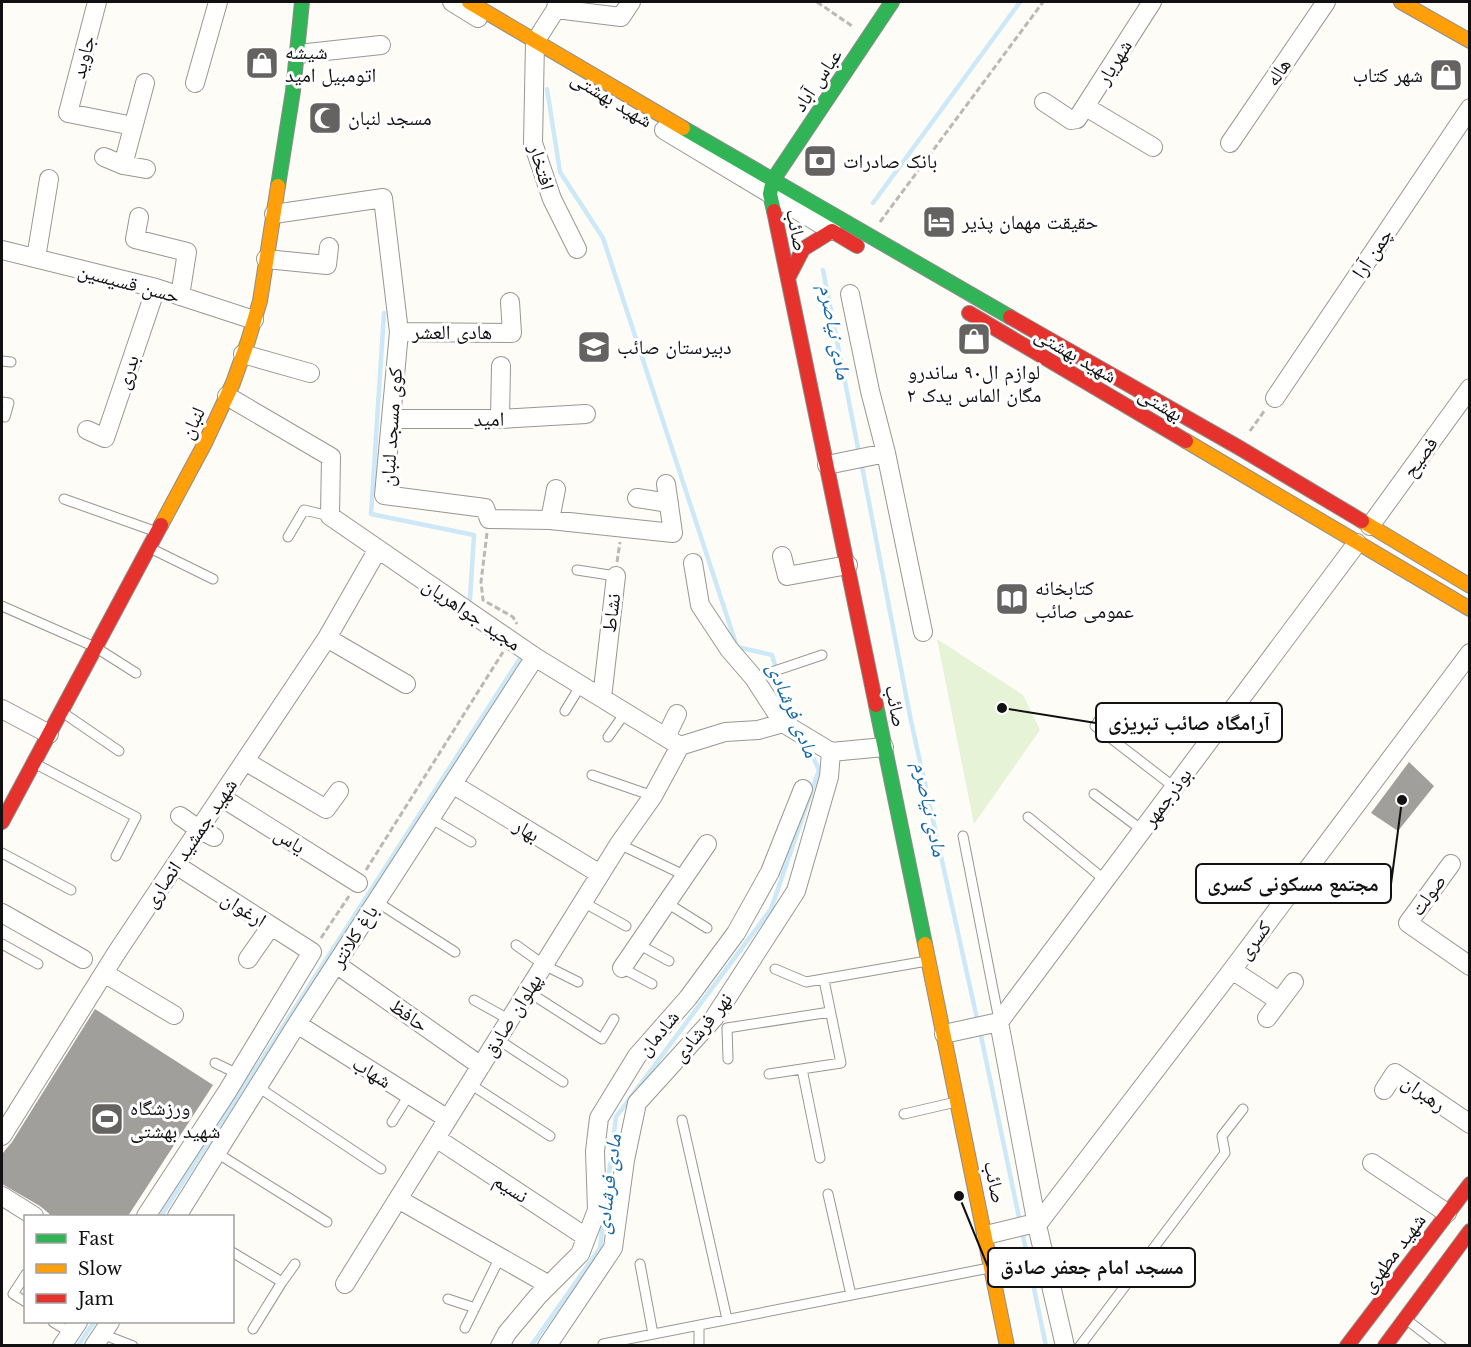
<svg xmlns="http://www.w3.org/2000/svg" width="1471" height="1347" viewBox="0 0 1471 1347" font-family="'Libre Baskerville','Noto Naskh Arabic',serif">
  <rect width="100%" height="100%" fill="#fdfcf7"/>
  <path fill="#e7f3d7" d="M937 639 1023 695 1040 730 974 824Z"/>
  <g fill="none" stroke-linecap="round" stroke-linejoin="round">
    <path stroke="#cde8f7" stroke-width="4.5" d="M547 89 560 172 603 238 737 647 772 655 785 700 798 725
      M873 203 1020 2
      M823 270 859 453
      M384 313 371 514 474 535 470 599
      M861 461 911 721 978 1023
      M980 1031 1020 1222
      M605 1206 616 1117 771 909 819 770 808 746
      M161 1216 519 660
      M1022 1231 1046 1346
      M78 1346 94 1322
      M531 1346 600 1248 604 1214"/>
  </g>
  <path fill="#a19f9c" d="M1409 762 1434 786 1398 831 1371 813Z
    M95 1009 213 1085 128 1216H52L40 1206 2 1184V1154L12 1142Z"/>
  <g fill="none" stroke-linecap="round" stroke-linejoin="round">
    <defs>
      <path id="lane" d="M2 361 11 362
        M2 402 9 403 5 417
        M64 499 157 532
        M288 537 304 510 330 516
        M150 548 213 579
        M577 570 616 576
        M2 606 95 647 136 673
        M754 678 822 655
        M1107 709 1095 726 1174 787
        M565 711 581 685
        M62 712 119 751
        M608 737 625 713
        M34 763 136 817 116 856
        M592 775 653 796
        M1094 794 1142 830
        M1028 817 1105 880
        M432 819 471 842
        M963 836 999 1020
        M619 844 686 876
        M2 853 71 890
        M377 902 455 952
        M583 902 626 926
        M667 903 707 928
        M2 944 38 964
        M638 944 669 961
        M516 945 544 965 578 982
        M622 968 652 984
        M775 969 806 982 927 961
        M527 991 602 1039 614 1019
        M474 1000 510 1020
        M497 1039 563 1082
        M728 1059 727 1028 830 1012
        M215 1063 238 1074
        M802 1069 820 1158
        M769 1074 841 1063 824 980
        M470 1084 550 1136
        M258 1087 381 1169
        M904 1114 956 1102
        M682 1120 727 1319
        M392 1122 409 1095
        M217 1153 327 1222
        M828 1194 851 1295
        M232 1252 282 1282 253 1329
        M640 1264 653 1334
        M26 1274 13 1294 26 1302
        M282 1282 295 1264
        M448 1299 475 1308
        M1407 1320 1441 1346
        M53 1322 71 1333
        M699 1325V1346
        M465 1328 500 1257
        M102 1334 133 1346
        M603 1344 989 1268
        M1080 1346 1225 1153 1222 1136 1243 1109"/>
      <path id="street" d="M97 2 68 113 133 126
        M452 2 478 18
        M557 2 556 9 535 42 533 143 552 199 577 249
        M556 9 621 17 631 2
        M298 54 381 45
        M195 83 218 2
        M1044 102 1071 120 1077 119 1152 2
        M1086 107 1153 147
        M664 130 832 231
        M1230 143 1326 2
        M104 157 123 165 146 169
        M123 165 145 83
        M274 214 383 198 399 332 384 495 485 508 489 519 550 520 673 533 666 484
        M139 217 135 239 187 252 180 296
        M2 250 156 288 254 320
        M36 258 49 179
        M266 259 327 265 329 247
        M850 294 870 391 886 453 923 632
        M399 332 512 333 510 302
        M243 354 310 373
        M227 396 331 457 330 516 535 657 680 746 725 732 758 730 783 723
        M1275 398 1470 108
        M391 419H500L586 414
        M500 419 501 366
        M87 430 105 438 156 288
        M827 465 886 453
        M637 498 669 503
        M550 520 556 489
        M1370 526 1470 388
        M782 556 787 576 848 565
        M693 563 700 605 729 649 754 678 783 723 831 752
        M327 638 406 684
        M602 698 616 576
        M2 709 49 734
        M666 737 677 714
        M831 752 884 747
        M245 761 326 809 339 791
        M454 785 600 874
        M221 797 358 883
        M180 816 200 830 214 837
        M1451 864 1408 923 1470 966
        M2 913 83 959
        M248 959 271 926
        M336 964 481 1066
        M622 968 707 844
        M1232 970 1279 1001
        M104 973 174 1015
        M1267 1018 1294 982
        M999 1022 1357 543
        M999 1022 1037 1225 1065 1346
        M297 1024 448 1119
        M944 1034 999 1022
        M1384 1090 1395 1073 1470 1124
        M2 1136 117 952 327 638 378 549
        M436 1138 586 1237
        M1372 1163 1447 1213
        M2 1196 34 1216
        M398 1199 549 1285
        M146 1216 227 1092 312 952 176 865
        M177 1216 297 1024 535 657
        M986 1235 1027 1225H1037L1232 970 1470 653
        M345 1284 619 844 653 796 680 746
        M62 1346 78 1322
        M94 1346 110 1322
        M500 1346 507 1333 538 1296 580 1254 597 1210 595 1151 599 1118 637 1056 688 998 736 933 770 872 803 789
        M547 1346 613 1248 625 1160 637 1103 714 1018 796 891 829 777 831 752"/>
      <path id="fast" d="M683 128 1010 317
        M278 186 293 91 302 2
        M774 211 770 194 773 180 892 2
        M876 705 925 944"/>
      <path id="slow" d="M469 2 683 128
        M1401 2 1470 41
        M1186 441 1470 609
        M1362 521 1470 586
        M161 525 204 445 233 383 248 341 260 301 278 186
        M925 944 1007 1346"/>
      <path id="jam" d="M774 211 876 705
        M788 278 803 249 832 231 857 246
        M969 313 1186 441
        M1010 317 1238 447 1362 521
        M2 822 161 525
        M1347 1346 1470 1184
        M1385 1346 1470 1231"/>
    </defs>
    <use href="#lane" stroke="#979795" stroke-width="11"/>
    <use href="#street" stroke="#979795" stroke-width="20"/>
    <use href="#fast" stroke="#8e8d8b" stroke-width="16"/>
    <use href="#slow" stroke="#8e8d8b" stroke-width="16"/>
    <use href="#jam" stroke="#8e8d8b" stroke-width="16"/>
    <path stroke="#b9b9b8" stroke-width="3" stroke-dasharray="6 3" stroke-linecap="butt" d="M817 2 852 26
      M880 222 1043 2
      M1250 431 1265 410
      M487 533 481 582 483 600 513 617 517 624
      M617 562 620 542
      M366 870 503 652
      M321 938 349 896"/>
    <use href="#lane" stroke="#fffffe" stroke-width="9"/>
    <use href="#street" stroke="#fffffe" stroke-width="18"/>
    <use href="#fast" stroke="#30b455" stroke-width="14"/>
    <use href="#slow" stroke="#ff9f0a" stroke-width="14"/>
    <use href="#jam" stroke="#e5322d" stroke-width="14"/>
  </g>
  <defs>
    <symbol id="shop-square" viewBox="-11 -11 22 22"><rect x="-9" y="-9" width="18" height="18" rx="4" fill="#646362" stroke="#fff"/><path d="M-5-2.5h2.3a2.7 3.5 0 0 1 5.4 0H5L5.5 6h-11ZM-1.5-2.5h3a1.5 2.3 0 0 0-3 0Z" fill="#fff"/></symbol>
    <symbol id="mosque-square" viewBox="-11 -11 22 22"><rect x="-9" y="-9" width="18" height="18" rx="4" fill="#646362" stroke="#fff"/><path d="M3.5-4.9A6 6 0 1 0 3.5 4.9A5 5 0 1 1 3.5-4.9Z" fill="#fff"/></symbol>
    <symbol id="bank-square" viewBox="-11 -11 22 22"><rect x="-9" y="-9" width="18" height="18" rx="4" fill="#646362" stroke="#fff"/><path d="M-6-4H6V4H-6ZM0-2.3a2.3 2.3 0 1 0 0 4.6a2.3 2.3 0 1 0 0-4.6Z" fill="#fff"/></symbol>
    <symbol id="hotel-square" viewBox="-11 -11 22 22"><rect x="-9" y="-9" width="18" height="18" rx="4" fill="#646362" stroke="#fff"/><path d="M-6-4.5h1.5V1H6V5H4.5V3h-9V5H-6ZM-4 0a1.8 1.8 0 1 1 3.6 0ZM.5 0V-2.5h3Q6-2.5 6 0Z" fill="#fff"/></symbol>
    <symbol id="school-square" viewBox="-11 -11 22 22"><rect x="-9" y="-9" width="18" height="18" rx="4" fill="#646362" stroke="#fff"/><path d="M0-5L7-2L0 1L-7-2ZM-4 1L0 2.5L4 1V4Q0 6-4 4Z" fill="#fff"/></symbol>
    <symbol id="library-square" viewBox="-11 -11 22 22"><rect x="-9" y="-9" width="18" height="18" rx="4" fill="#646362" stroke="#fff"/><path d="M-6-4Q-3-5.5-.7-3.5V5Q-3 3-6 4ZM6-4Q3-5.5 .7-3.5V5Q3 3 6 4Z" fill="#fff"/></symbol>
    <symbol id="stadium-square" viewBox="-11 -11 22 22"><rect x="-9" y="-9" width="18" height="18" rx="4" fill="#646362" stroke="#fff"/><path d="M0-5a6.5 5 0 1 0 0 10a6.5 5 0 1 0 0-10ZM-3.5-1.8h7v3.6h-7Z" fill="#fff"/></symbol>
  </defs>
  <g fill-rule="evenodd">
    <use href="#shop-square" x="243" y="44" width="38" height="38"/>
    <use href="#shop-square" x="1427" y="56" width="38" height="38"/>
    <use href="#mosque-square" x="306" y="99" width="38" height="38"/>
    <use href="#bank-square" x="801" y="142" width="38" height="38"/>
    <use href="#hotel-square" x="920" y="203" width="38" height="38"/>
    <use href="#shop-square" x="955" y="320" width="38" height="38"/>
    <use href="#school-square" x="575" y="328" width="38" height="38"/>
    <use href="#library-square" x="993" y="580" width="38" height="38"/>
    <use href="#stadium-square" x="88" y="1100" width="38" height="38"/>
  </g>
  <g text-anchor="middle" dominant-baseline="central" stroke-width="6" stroke-linejoin="round" paint-order="stroke">
    <g font-size="20" fill="#111" stroke="#fff" text-anchor="start">
      <text x="285" y="52">شیشه<tspan x="285" dy="23">اتومبیل امید</tspan></text>
      <text x="1423" y="75" text-anchor="end">شهر کتاب</text>
      <text x="348" y="118">مسجد لنبان</text>
      <text x="843" y="161">بانک صادرات</text>
      <text x="962" y="222">حقیقت مهمان پذیر</text>
      <text x="617" y="347">دبیرستان صائب</text>
      <text x="974" y="372" text-anchor="middle">لوازم ال۹۰ ساندرو<tspan x="974" dy="23">مگان الماس یدک ۲</tspan></text>
      <text x="1035" y="588">کتابخانه<tspan x="1035" dy="23">عمومی صائب</tspan></text>
      <text x="130" y="1108">ورزشگاه<tspan x="130" dy="23">شهید بهشتی</tspan></text>
    </g>
    <g font-size="20" fill="#111" stroke="#fff">
      <text transform="translate(83 57) rotate(-75)">جاوید</text>
      <text transform="translate(1114 62) rotate(-58)">شهریار</text>
      <text transform="translate(1278 72) rotate(-56)">هاله</text>
      <text transform="translate(817 80) rotate(-56)">عباس آباد</text>
      <text transform="translate(612 99) rotate(31)">شهید بهشتی</text>
      <text transform="translate(542 167) rotate(74)">افتخار</text>
      <text transform="translate(797 230) rotate(78)">صائب</text>
      <text transform="translate(1372 253) rotate(-56)">چمن آرا</text>
      <text transform="translate(129 283) rotate(15)">حسن قسیسین</text>
      <text x="452" y="332">هادی العشر</text>
      <text transform="translate(1076 355) rotate(30)">شهید بهشتی</text>
      <text transform="translate(127 372) rotate(-71)">بدری</text>
      <text transform="translate(1161 404) rotate(31)">بهشتی</text>
      <text transform="translate(489 419) rotate(-1)">امید</text>
      <text transform="translate(192 423) rotate(-64)">لنبان</text>
      <text transform="translate(391 427) rotate(-86)">کوی مسجد لنبان</text>
      <text transform="translate(1420 457) rotate(-54)">فصیح</text>
      <text transform="translate(611 613) rotate(-83)">نشاط</text>
      <text transform="translate(472 614) rotate(34)">مجید جواهریان</text>
      <text transform="translate(896 706) rotate(79)">صائب</text>
      <text transform="translate(1167 797) rotate(-53)">بوذرجمهر</text>
      <text transform="translate(527 830) rotate(31)">بهار</text>
      <text transform="translate(290 840) rotate(32)">یاس</text>
      <text transform="translate(190 843) rotate(-56)">شهید جمشید انصاری</text>
      <text transform="translate(1428 895) rotate(-54)">صولت</text>
      <text transform="translate(244 909) rotate(32)">ارغوان</text>
      <text transform="translate(354 936) rotate(-57)">باغ کلانتر</text>
      <text transform="translate(1254 940) rotate(-53)">کسری</text>
      <text transform="translate(409 1015) rotate(35)">حافظ</text>
      <text transform="translate(512 1015) rotate(-58)">پهلوان صادق</text>
      <text transform="translate(702 1027) rotate(-51)">نهر فرشادی</text>
      <text transform="translate(658 1033) rotate(-50)">شادمان</text>
      <text transform="translate(372 1072) rotate(32)">شهاب</text>
      <text transform="translate(1424 1093) rotate(35)">رهبران</text>
      <text transform="translate(995 1182) rotate(78)">صائب</text>
      <text transform="translate(511 1188) rotate(33)">نسیم</text>
      <text transform="translate(1393 1253) rotate(-53)">شهید مطهری</text>
    </g>
    <g font-size="21" font-style="italic" fill="#1768a6" stroke="#fff">
      <text transform="translate(835 332) rotate(79)">مادی نیاصرم</text>
      <text transform="translate(793 710) rotate(67)">مادی فرشادی</text>
      <text transform="translate(930 809) rotate(78)">مادی نیاصرم</text>
      <text transform="translate(608 1184) rotate(-83)">مادی فرشادی</text>
    </g>
  </g>
  <path fill="none" stroke="#111" stroke-width="2" d="M1002 708L1096 723M1402 800L1391 884M959 1196L988 1267"/>
  <g fill="#111" stroke="#fff" stroke-width="2">
    <circle cx="1002" cy="708" r="6"/>
    <circle cx="1402" cy="800" r="6"/>
    <circle cx="959" cy="1196" r="6"/>
  </g>
  <g fill="#fff" stroke="#111" stroke-width="2">
    <rect x="1096" y="703" width="186" height="39" rx="6"/>
    <rect x="1196" y="864" width="195" height="39" rx="6"/>
    <rect x="988" y="1248" width="207" height="39" rx="6"/>
  </g>
  <g font-size="21" text-anchor="middle" font-weight="bold" fill="#111">
    <text x="1189" y="730">آرامگاه صائب تبریزی</text>
    <text x="1293" y="891">مجتمع مسکونی کسری</text>
    <text x="1092" y="1274">مسجد امام جعفر صادق</text>
  </g>
  <rect width="1471" height="1347" fill="none" stroke="#111111" stroke-width="6"/>
  <rect x="24" y="1215" width="210" height="108" fill="#ffffff" stroke="#a0a0a0" stroke-width="1.5"/>
  <rect x="36" y="1234" width="30" height="9" fill="#30b455" stroke="#a0a0a0" stroke-width="1.5"/>
  <text x="78" y="1245" font-size="18" fill="#111111">Fast</text>
  <rect x="36" y="1264" width="30" height="9" fill="#ff9f0a" stroke="#a0a0a0" stroke-width="1.5"/>
  <text x="78" y="1275" font-size="18" fill="#111111">Slow</text>
  <rect x="36" y="1294" width="30" height="9" fill="#e5322d" stroke="#a0a0a0" stroke-width="1.5"/>
  <text x="78" y="1305" font-size="18" fill="#111111">Jam</text>
</svg>
